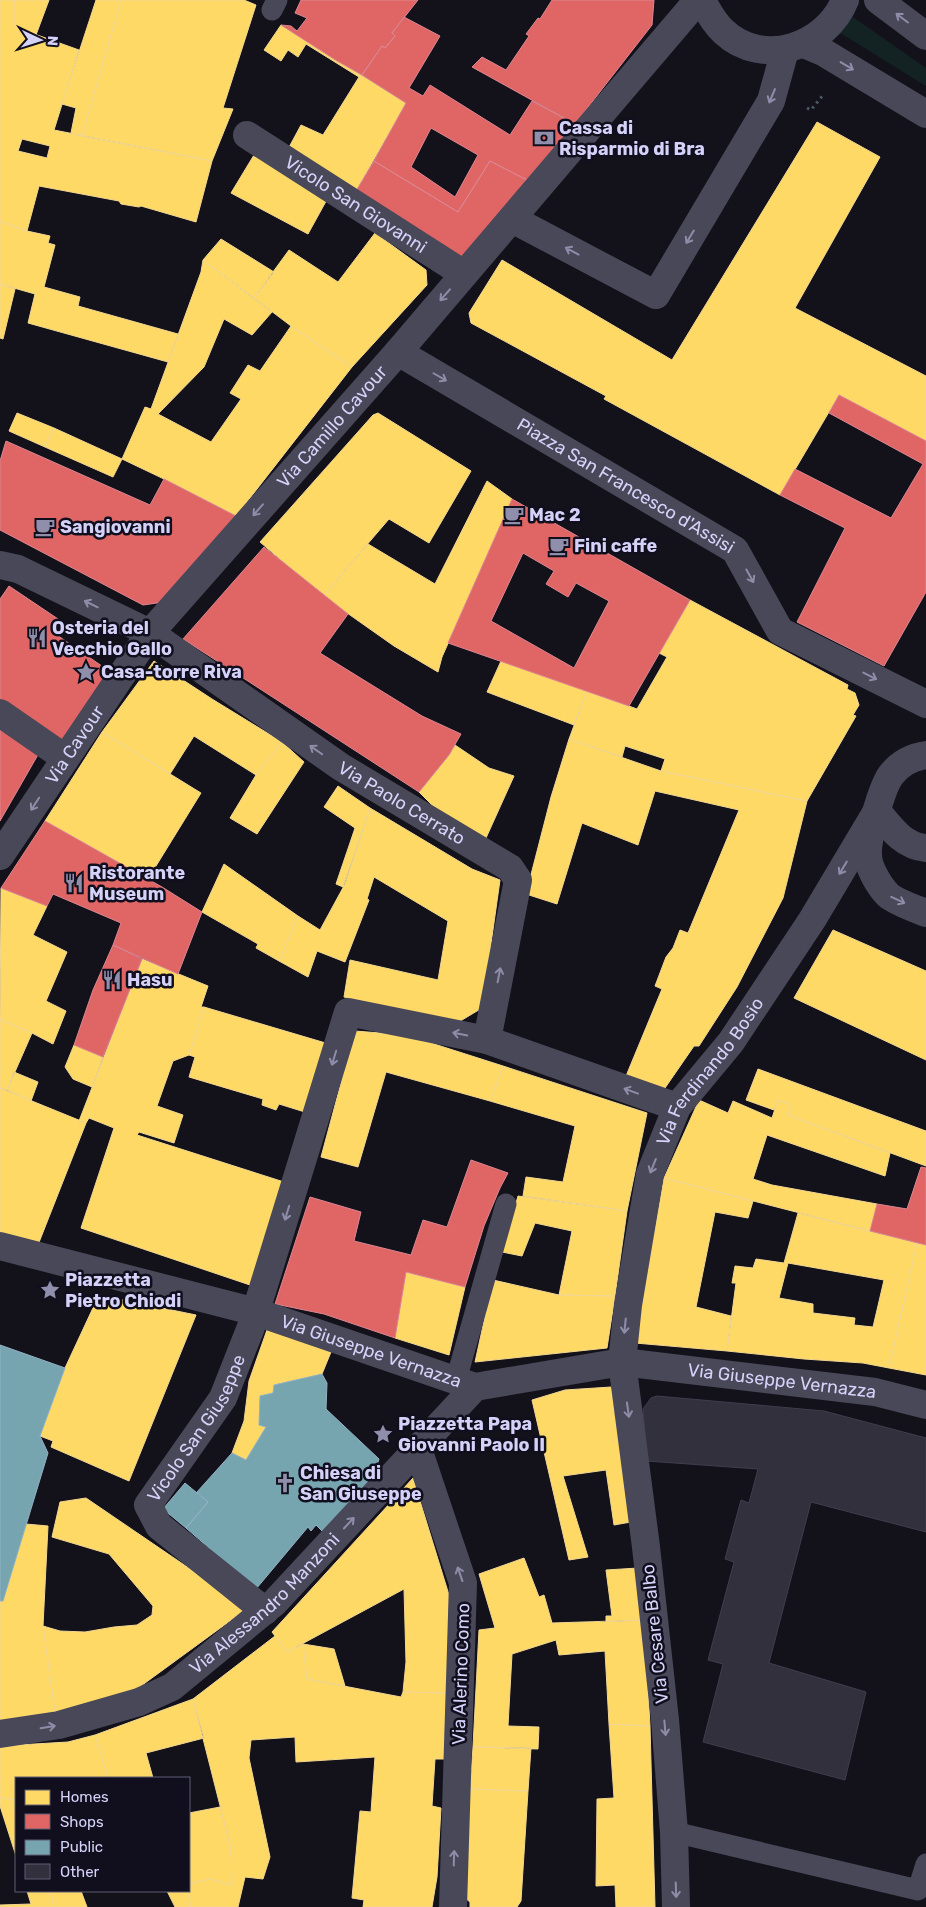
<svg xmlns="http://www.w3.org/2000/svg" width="926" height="1907" viewBox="0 0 926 1907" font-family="Rubik,sans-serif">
  <rect width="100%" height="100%" fill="#13121a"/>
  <path fill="#132324" d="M850 15 926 68V86L837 31Z"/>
  <path fill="#ffd966" stroke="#f2d792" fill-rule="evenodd" d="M0 0H11L15 2V27L79 50 54 130 212 161 196 222 141 206 139 207 121 204 119 201 39 186 27 231 0 221ZM22 139 50 146 47 158 18 151Z
    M11 0H49L36 35 15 27V2Z
    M96 0H121L82 136 71 133 76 108 62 104Z
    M121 0H244L256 5 223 108 233 109 212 161 82 136Z
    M281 25 406 103 356 191 287 151 301 125 323 135 359 77 306 44 298 57 288 50 281 61 264 50Z
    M817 122 880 157 795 308 926 376V441L839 395 780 495 604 399 606 396 471 323 469 313 502 260 672 360Z
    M257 150 330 194 308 234 231 193Z
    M0 221 27 231 50 236 48 243 55 245 44 287 80 297 78 306 178 334 168 362 28 323 35 294 0 284Z
    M375 233 426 270 427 285 352 367 291 326 254 298 289 250 338 282Z
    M221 239 274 272 254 298 203 260Z
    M203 260 272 312 252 335 224 319 204 367 158 414 211 442 241 399 230 393 248 365 260 371 291 326 352 367 236 516 164 479 122 459 145 407 151 409 201 272Z
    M0 284 15 289 3 339 0 338Z
    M17 413 54 428 45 447 9 431Z
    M378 413 471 471 429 543 389 519 323 596 260 542 373 415Z
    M54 428 122 459 113 477 45 447Z
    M487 481 512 499 442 657 438 672 394 646 323 596 368 544 435 584Z
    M690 600 848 685 847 689 855 693 859 705 853 715 856 716 807 801 661 771 665 759 625 746 622 757 569 739 587 691 637 709 667 657 659 653Z
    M154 661 212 699 282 742 256 775 194 736 170 774 102 732Z
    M501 661 587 691 574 725 487 692Z
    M102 732 201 793 148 879 45 821Z
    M569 739 661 771 807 801 783 898 737 987 699 1046H694L665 1088 626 1076 662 989 655 986 666 957 673 948 680 930 688 933 739 810 655 791 638 845 582 823 557 904 526 894 551 797Z
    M282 742 304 762 257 834 230 818 256 775Z
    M455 745 489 768 514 776 486 838 457 830 419 792 449 755Z
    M338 786 370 808 343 887 336 884 355 828 324 807Z
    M370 808 472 869 500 880 482 1008 457 1023 344 997 350 960 438 980 448 921 374 877 367 899 369 900 345 962 317 951 308 977 279 961 298 916 320 930 345 884Z
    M224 864 298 916 279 961 256 948 258 944 202 912Z
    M1 888 47 906 33 935 67 952 46 1001 66 1011 53 1044 32 1033 0 1019Z
    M833 930 926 971V1060L794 998Z
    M142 959 208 986 201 1007H204L189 1055 173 1061 157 1106 183 1115 174 1143 139 1132 137 1135 284 1182 250 1285 81 1228 114 1128 89 1118 86 1123 79 1121Z
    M204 1007 329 1044 308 1113 279 1104 276 1110 262 1105 263 1099 189 1077 195 1057 189 1055Z
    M0 1019 32 1033 7 1090 0 1088Z
    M355 1031 406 1035 503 1066 490 1101 386 1072 358 1167 321 1157Z
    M74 1045 103 1057 92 1087 73 1079 65 1067Z
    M503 1066 647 1113 627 1211 523 1196 526 1177 563 1182 575 1126 490 1101Z
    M758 1069 926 1131V1166L788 1115 792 1105 778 1100 774 1110 746 1100Z
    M14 1072 38 1082 31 1101 7 1090Z
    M0 1088 86 1123 36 1250 0 1238Z
    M699 1100 728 1113 733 1101 772 1118 778 1100 792 1105 788 1115 890 1153 885 1176 767 1135 753 1179 772 1185 877 1204 870 1231 664 1178Z
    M664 1178 753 1201 748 1218 715 1212 696 1307 731 1316 727 1351 635 1343Z
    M518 1196 627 1211 615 1296 559 1295 572 1231 535 1223 522 1256 502 1252Z
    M798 1213 917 1243 889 1368 863 1363 804 1359 727 1351 736 1283H732L735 1266 753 1268 756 1259 784 1263ZM788 1263 884 1280 873 1327 854 1325 855 1318 813 1313V1304L779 1298Z
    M917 1243 926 1245V1375L889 1368Z
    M406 1272 465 1287 449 1355 395 1338Z
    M493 1280 559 1295 615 1296 607 1348 475 1362Z
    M99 1295 196 1315 129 1481 51 1447 53 1441 40 1436 65 1368Z
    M268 1327 331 1352 322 1374 274 1385 273 1393 260 1396 259 1425 266 1427 246 1460 232 1453 244 1421 249 1381Z
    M611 1387 631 1522 614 1525 606 1470 563 1476 588 1557 569 1560 532 1400 565 1390Z
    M413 1478 449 1595 448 1693 403 1692 406 1662 404 1589 287 1652 272 1632Z
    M86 1498 221 1590 245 1610 130 1694 55 1713 43 1626 60 1631 85 1632 114 1627 137 1625 152 1615 153 1606 109 1554 52 1537 60 1502Z
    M26 1524 48 1526 43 1626 55 1713 0 1722V1601H3Z
    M524 1558 539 1597 544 1595 552 1623 644 1620 650 1726 609 1724 605 1651 559 1655 556 1640 512 1654 508 1726 539 1727 538 1749 473 1747 479 1630 495 1628 479 1574Z
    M638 1568 644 1620 606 1622V1616H612L606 1570Z
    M275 1636 287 1652 303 1644 307 1679 401 1697 403 1692 446 1693 444 1759H435L432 1806 441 1808 437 1877 432 1907H363L364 1900 352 1898 360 1811 371 1812 375 1757 296 1762 295 1737 251 1740 249 1758 270 1857 263 1879 245 1877 238 1907H191L187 1891H189V1884L210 1879 232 1885 231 1849 193 1699Z
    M303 1644 334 1649 345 1686 307 1679Z
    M193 1699 204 1738 146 1753 153 1778H108L95 1735Z
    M609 1724 650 1726 655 1907H616L615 1885 596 1886 597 1799 614 1798Z
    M95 1735 108 1778H16V1800L0 1798V1746L68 1742Z
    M473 1747 531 1748 528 1791 470 1789Z
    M470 1789 528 1791 521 1901 517 1907H470V1902L465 1898Z
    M0 1798 16 1800V1856L0 1806Z
    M220 1807 231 1849 232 1885 210 1879 189 1884V1813Z
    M27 1891H50L54 1907H0V1905L31 1904Z
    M50 1891H81L87 1907H54Z
    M167 1891H187L191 1907H175Z"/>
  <path fill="#e06666" stroke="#dc8692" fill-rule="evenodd" d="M301 0H418L392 33 395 36 385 48 382 46 362 75 337 61 281 25 291 26 297 31 307 18 295 13Z
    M552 0H654L652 25 575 124 472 67 482 57 506 70 529 36 526 34 538 18 540 19Z
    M404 17 440 36 409 88 423 96 430 85 510 135 532 101 575 124 527 180 490 161 458 212 374 161 406 103 362 75 382 46 385 48 395 36 392 33ZM431 128 478 155 455 197 411 167Z
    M374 161 458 212 490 161 527 180 467 261 356 191Z
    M839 395 926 441V592L884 666 797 622 845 528 780 495 795 469 891 518 923 464 829 413Z
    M6 441 150 505 164 479 236 516 164 602 143 605 0 530V461Z
    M512 499 690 600 629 706 448 643ZM523 553 554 571 546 584 568 597 576 583 609 601 574 668 491 621Z
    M264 547 348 614 320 653 422 716 461 734 449 755 419 792 183 639Z
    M9 586 64 623 57 635 112 673 63 748 0 702V599Z
    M0 724 39 753 0 821Z
    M45 821 162 887 202 912 178 974 113 945 121 923 53 894 47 906 1 888Z
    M113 945 142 959 103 1057 74 1045 93 990Z
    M471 1160 508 1173 500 1188 484 1226 465 1287 406 1272 395 1338 324 1314 275 1304 310 1197 361 1212 354 1241 411 1255 423 1220 447 1227Z
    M921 1167 926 1168V1245L870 1231 877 1204 907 1209Z"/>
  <path fill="#76a5af" stroke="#92b2c5" d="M0 1345 65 1368 40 1436 48 1453 3 1601H0Z
    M322 1374 327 1383 326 1409 379 1459 374 1475 323 1532 316 1525 311 1531 308 1527 256 1589 186 1528 208 1502 197 1492 232 1453 246 1460 266 1427 259 1425 260 1396 273 1393 274 1385Z
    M185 1483 208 1502 186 1528 163 1509Z"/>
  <path fill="#31303c" stroke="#3f3e4d" d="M657 1396 824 1411 926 1438V1532L811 1502 769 1663 866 1692 845 1780 703 1742 723 1664 708 1660 734 1562 725 1559 741 1500 749 1503 758 1469 647 1461 643 1409 651 1398Z"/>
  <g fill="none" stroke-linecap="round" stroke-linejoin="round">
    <path stroke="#4b5761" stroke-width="3" stroke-dasharray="2.5 4" stroke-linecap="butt" d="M807 108 811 110 823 95"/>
    <path stroke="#494859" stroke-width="21" d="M272 10 277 0
      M456 1380 506 1204
      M674 1832 918 1890 926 1864"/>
    <g stroke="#494859" stroke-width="28">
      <path d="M702 0C708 12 714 23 724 32 763 68 826 47 845 0"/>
      <path d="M878 0 926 36"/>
      <path d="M804 44 823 52 926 114"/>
      <path id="s1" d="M247 135 464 274"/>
      <path d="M512 219 656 295 771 101 785 50"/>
      <path id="s2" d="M398 352 735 550 780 631 926 704"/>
      <path id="s3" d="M0 565 18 569 150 633 341 767 510 868 518 880 487 1040"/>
      <path d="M0 713 65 758"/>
      <path d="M926 755C912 757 900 763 891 775 882 787 867 839 868 855 868 867 879 886 888 895 896 902 916 909 926 913"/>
      <path d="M877 811C891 828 903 846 926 848"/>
      <path id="s4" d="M0 856 150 633 398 352 698 0"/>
      <path id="s5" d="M0 1246 256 1312 475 1387 622 1362 875 1392 926 1405"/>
      <path d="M418 1449 463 1583 453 1907"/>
      <path id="s6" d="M265 1611 159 1526 148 1505 223 1398 251 1327 348 1012 487 1040 677 1107"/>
      <path id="s7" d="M0 1734 59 1725 139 1702 172 1687 274 1603 475 1387"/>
      <path id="s8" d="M676 1907 674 1832 665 1720 646 1547 622 1362 628 1305 650 1174 677 1107 731 1042 812 920 877 811"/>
    </g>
  </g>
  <defs><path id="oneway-shaft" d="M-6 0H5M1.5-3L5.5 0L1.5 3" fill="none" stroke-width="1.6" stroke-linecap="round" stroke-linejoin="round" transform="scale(1.25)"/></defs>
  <g stroke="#8e8da9">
    <use href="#oneway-shaft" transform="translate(902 18) rotate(-143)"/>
    <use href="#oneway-shaft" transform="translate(847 66) rotate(31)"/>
    <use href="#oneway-shaft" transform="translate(772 96) rotate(113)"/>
    <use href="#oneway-shaft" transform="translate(690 237) rotate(121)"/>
    <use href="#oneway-shaft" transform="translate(572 251) rotate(-152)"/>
    <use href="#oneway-shaft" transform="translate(445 295) rotate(131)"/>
    <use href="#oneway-shaft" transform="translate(440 377) rotate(30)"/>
    <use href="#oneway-shaft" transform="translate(258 510) rotate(131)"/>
    <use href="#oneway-shaft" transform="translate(750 576) rotate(61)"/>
    <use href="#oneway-shaft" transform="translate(91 604) rotate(-154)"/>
    <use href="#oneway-shaft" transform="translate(870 676) rotate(27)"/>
    <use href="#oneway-shaft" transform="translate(316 750) rotate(-145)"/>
    <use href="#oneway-shaft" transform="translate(35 804) rotate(123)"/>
    <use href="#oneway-shaft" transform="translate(843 868) rotate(121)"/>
    <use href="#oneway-shaft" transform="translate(898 900) rotate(25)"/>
    <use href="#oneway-shaft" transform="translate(499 975) rotate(-79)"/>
    <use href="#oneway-shaft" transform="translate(460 1034) rotate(-169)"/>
    <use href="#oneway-shaft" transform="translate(334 1058) rotate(107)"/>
    <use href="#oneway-shaft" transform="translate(631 1091) rotate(-160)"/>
    <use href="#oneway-shaft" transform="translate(653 1166) rotate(112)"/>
    <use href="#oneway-shaft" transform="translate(287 1213) rotate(107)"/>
    <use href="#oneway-shaft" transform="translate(625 1326) rotate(96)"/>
    <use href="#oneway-shaft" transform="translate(628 1410) rotate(82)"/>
    <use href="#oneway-shaft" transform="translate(349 1523) rotate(-47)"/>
    <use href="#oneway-shaft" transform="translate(460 1574) rotate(-109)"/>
    <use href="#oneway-shaft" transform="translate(48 1727) rotate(-9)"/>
    <use href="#oneway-shaft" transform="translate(665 1728) rotate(85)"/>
    <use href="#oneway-shaft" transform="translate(454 1858) rotate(-88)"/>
    <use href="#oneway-shaft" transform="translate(676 1890) rotate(88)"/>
  </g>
  <defs>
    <symbol id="bank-bare" viewBox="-9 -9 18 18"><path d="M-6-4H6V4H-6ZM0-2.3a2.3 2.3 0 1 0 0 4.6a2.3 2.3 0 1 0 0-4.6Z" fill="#908fab" stroke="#110f1d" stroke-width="2.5" paint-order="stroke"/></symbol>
    <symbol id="cafe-bare" viewBox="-9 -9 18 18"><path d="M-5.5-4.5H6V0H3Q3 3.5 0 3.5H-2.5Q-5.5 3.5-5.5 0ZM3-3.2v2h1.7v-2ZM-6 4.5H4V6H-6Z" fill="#908fab" stroke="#110f1d" stroke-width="2.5" paint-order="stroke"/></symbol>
    <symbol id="restaurant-bare" viewBox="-9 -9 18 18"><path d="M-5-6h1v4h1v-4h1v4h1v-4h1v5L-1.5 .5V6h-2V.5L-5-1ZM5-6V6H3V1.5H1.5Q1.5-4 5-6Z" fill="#908fab" stroke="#110f1d" stroke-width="2.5" paint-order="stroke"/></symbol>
    <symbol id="sight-bare" viewBox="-9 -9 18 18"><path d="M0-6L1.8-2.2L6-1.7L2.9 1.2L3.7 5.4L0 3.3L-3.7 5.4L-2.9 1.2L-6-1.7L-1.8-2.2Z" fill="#908fab" stroke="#110f1d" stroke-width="2.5" paint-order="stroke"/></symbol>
    <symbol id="church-bare" viewBox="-9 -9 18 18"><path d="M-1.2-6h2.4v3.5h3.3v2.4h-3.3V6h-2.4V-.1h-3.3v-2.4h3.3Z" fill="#908fab" stroke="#110f1d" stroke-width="2.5" paint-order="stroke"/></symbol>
  </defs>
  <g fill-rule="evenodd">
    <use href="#bank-bare" x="530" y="124" width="28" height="28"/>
    <use href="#cafe-bare" x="500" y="501" width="28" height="28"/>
    <use href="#cafe-bare" x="31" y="513" width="28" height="28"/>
    <use href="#cafe-bare" x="545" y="532" width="28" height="28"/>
    <use href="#restaurant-bare" x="23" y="624" width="28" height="28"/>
    <use href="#sight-bare" x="72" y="658" width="28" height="28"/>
    <use href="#restaurant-bare" x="60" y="869" width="28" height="28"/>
    <use href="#restaurant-bare" x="98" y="966" width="28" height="28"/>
    <use href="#sight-bare" x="36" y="1276" width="28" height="28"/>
    <use href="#sight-bare" x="369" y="1420" width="28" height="28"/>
    <use href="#church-bare" x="271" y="1469" width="28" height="28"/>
  </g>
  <g text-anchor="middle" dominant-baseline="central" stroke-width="5" stroke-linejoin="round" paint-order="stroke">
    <g font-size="18" font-weight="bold" fill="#d4d2f9" stroke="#110f1d" text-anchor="start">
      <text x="559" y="128">Cassa di<tspan x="559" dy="21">Risparmio di Bra</tspan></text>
      <text x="529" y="515">Mac 2</text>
      <text x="60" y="527">Sangiovanni</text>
      <text x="574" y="546">Fini caffe</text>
      <text x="52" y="628">Osteria del<tspan x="52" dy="21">Vecchio Gallo</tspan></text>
      <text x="101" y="672">Casa-torre Riva</text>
      <text x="89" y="873">Ristorante<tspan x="89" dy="21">Museum</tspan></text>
      <text x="127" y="980">Hasu</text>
      <text x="65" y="1280">Piazzetta<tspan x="65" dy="21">Pietro Chiodi</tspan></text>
      <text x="398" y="1424">Piazzetta Papa<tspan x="398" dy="21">Giovanni Paolo II</tspan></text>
      <text x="300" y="1473">Chiesa di<tspan x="300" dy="21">San Giuseppe</tspan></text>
    </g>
    <g font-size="18" fill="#d4d2f9" stroke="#110f1d">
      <text stroke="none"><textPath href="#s1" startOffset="129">Vicolo San Giovanni</textPath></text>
      <text stroke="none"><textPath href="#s4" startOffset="544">Via Camillo Cavour</textPath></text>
      <text stroke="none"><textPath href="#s2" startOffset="264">Piazza San Francesco d'Assisi</textPath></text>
      <text stroke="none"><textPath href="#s4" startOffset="134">Via Cavour</textPath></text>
      <text stroke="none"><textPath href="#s3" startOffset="469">Via Paolo Cerrato</textPath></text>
      <text stroke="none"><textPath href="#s8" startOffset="858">Via Ferdinando Bosio</textPath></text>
      <text stroke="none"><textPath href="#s5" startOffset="386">Via Giuseppe Vernazza</textPath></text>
      <text stroke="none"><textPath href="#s5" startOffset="806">Via Giuseppe Vernazza</textPath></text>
      <text stroke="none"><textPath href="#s6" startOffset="251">Vicolo San Giuseppe</textPath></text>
      <text stroke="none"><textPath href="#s7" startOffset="304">Via Alessandro Manzoni</textPath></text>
      <text transform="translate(655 1634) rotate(-96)">Via Cesare Balbo</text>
      <text transform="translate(461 1674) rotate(-88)">Via Alerino Como</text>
    </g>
  </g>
  <rect x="15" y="1777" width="175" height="115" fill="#110f1d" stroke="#5f5d75"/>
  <rect x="25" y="1790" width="25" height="15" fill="#ffd966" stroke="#5f5d75"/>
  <text x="60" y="1802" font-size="15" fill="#d4d2f9">Homes</text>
  <rect x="25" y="1814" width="25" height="15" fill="#e06666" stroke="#5f5d75"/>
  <text x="60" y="1827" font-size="15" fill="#d4d2f9">Shops</text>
  <rect x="25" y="1840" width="25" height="15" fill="#76a5af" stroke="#5f5d75"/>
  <text x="60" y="1852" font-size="15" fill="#d4d2f9">Public</text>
  <rect x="25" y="1864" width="25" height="15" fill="#31303c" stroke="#5f5d75"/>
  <text x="60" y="1877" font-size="15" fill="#d4d2f9">Other</text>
  <g transform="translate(40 40) rotate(94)" stroke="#110f1d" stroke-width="4" paint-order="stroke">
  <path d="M0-4L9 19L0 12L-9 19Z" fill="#d4d2f9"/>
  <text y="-8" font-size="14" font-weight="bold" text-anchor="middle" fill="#d4d2f9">N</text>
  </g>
</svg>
